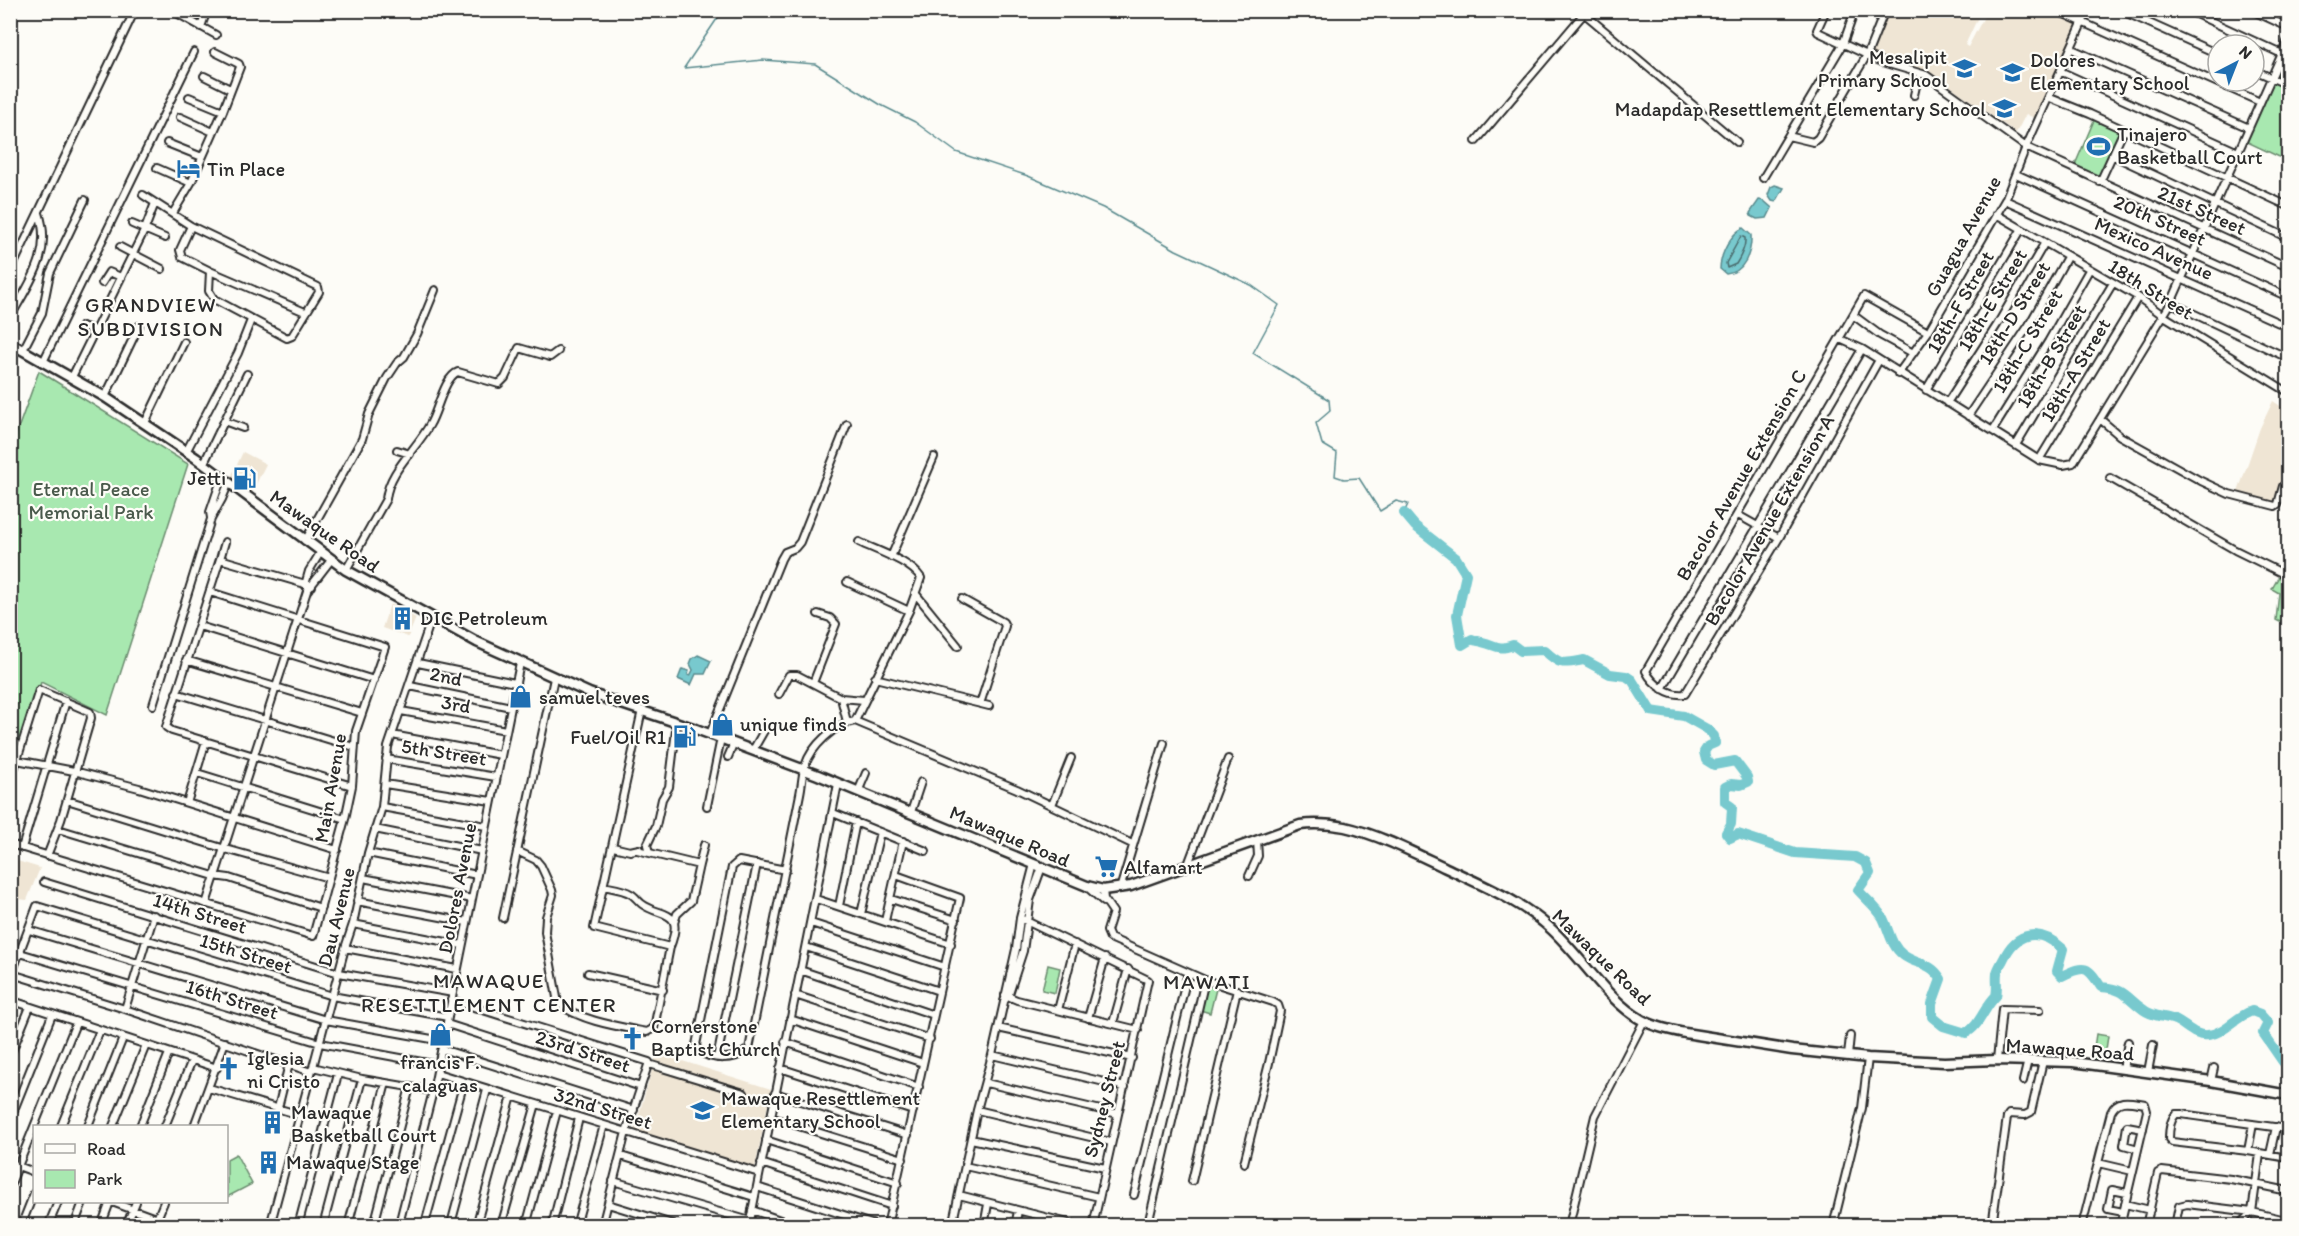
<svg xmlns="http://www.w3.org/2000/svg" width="2299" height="1236" viewBox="0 0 2299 1236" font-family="Itim,sans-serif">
  <rect width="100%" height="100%" fill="#fdfcf7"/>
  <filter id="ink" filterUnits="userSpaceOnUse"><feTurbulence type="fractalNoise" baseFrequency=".0167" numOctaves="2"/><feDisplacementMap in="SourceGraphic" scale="12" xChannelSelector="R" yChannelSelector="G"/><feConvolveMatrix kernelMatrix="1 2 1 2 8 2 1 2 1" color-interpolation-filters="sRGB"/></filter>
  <g filter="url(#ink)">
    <path fill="#efe5d4" d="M1889 11H1981L1965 45 1968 47 1987 11H2052L2080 23 2038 120 2026 114 2016 133 1936 76 1871 55Z
      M2273 401 2288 411V480L2283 482 2276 505 2237 495 2260 428Z
      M243 452 266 464 251 494 230 479Z
      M390 604 416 618 408 637 382 628Z
      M11 859 40 868 27 900 18 899 11 917Z
      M657 1053 771 1089 755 1168 634 1131Z"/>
    <path fill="#a8e8b0" stroke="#6a8a6e" stroke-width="1.5" d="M2288 41V161L2243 140Z
      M2095 118 2121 130 2100 179 2074 167Z
      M39 371 188 464 107 715 41 682 11 781V448Z
      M2283 569 2288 572V626L2276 620 2279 593 2272 589Z
      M1048 965 1060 968 1055 993 1042 990Z
      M1206 983 1217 985 1210 1013 1200 1010Z
      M2096 1034 2108 1036 2104 1063 2092 1061Z
      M236 1154 252 1184 227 1197V1159Z"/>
    <path fill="#78c9ce" stroke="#598a8d" stroke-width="1.5" d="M1775 185 1784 188 1776 202 1772 201 1768 195 1771 187Z
      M1759 200 1764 201 1772 208 1767 218 1757 219 1751 216 1750 213Z
      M1743 228 1751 235C1752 252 1744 273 1726 274L1720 269C1720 256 1730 234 1743 228Z
      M698 655 711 661 705 674H696L691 685 678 679 682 669 689 671 688 675 690 676 693 670 690 664 692 659Z"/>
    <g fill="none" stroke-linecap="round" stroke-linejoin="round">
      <path stroke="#4a6a6c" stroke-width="1.5" d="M1741 236 1745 238C1746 247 1741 256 1736 264L1727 268 1726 263Z"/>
      <path stroke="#598a8d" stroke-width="1.5" d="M723 10 684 68 763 60 815 64 881 105 915 122 956 152 1028 176 1103 208 1176 250 1251 285 1279 305 1253 353 1329 400 1330 411 1316 423 1322 444 1337 453 1335 476 1344 479 1359 478 1380 511 1396 501 1408 504 1404 513"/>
      <path stroke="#78c9ce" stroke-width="10" d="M1404 513 1415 526 1456 558 1466 574 1457 615 1462 645 1472 639C1475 641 1479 641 1482 642 1497 645 1496 651 1513 645L1521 651 1544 650C1561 666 1563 664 1584 660L1610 674 1626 676 1632 680 1651 711 1684 716 1707 729 1714 736 1715 743 1708 746 1704 752 1706 760 1714 765 1735 761 1747 777 1748 782 1741 785 1731 784 1725 787V802L1732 807 1731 824 1726 833 1730 838 1738 834 1795 853 1855 857 1866 863 1870 873 1858 890C1866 899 1877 908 1883 918 1889 930 1891 946 1903 955 1917 966 1929 960 1941 979L1932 1004V1017L1943 1026 1966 1033C1980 1026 1984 1007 1996 996 1998 988 1996 981 1997 973 1998 968 2001 964 2003 960 2017 930 2040 928 2063 949L2057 971 2062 976C2086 964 2088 967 2101 987 2127 989 2125 997 2144 1010 2153 1017 2165 1016 2175 1020 2186 1025 2195 1037 2208 1035 2227 1032 2235 1017 2252 1011L2260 1014 2268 1023 2263 1033 2283 1062 2288 1064"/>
      <defs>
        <path id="minor" d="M171 10 216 35
          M1580 10 1737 142
          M1826 10 1817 30 1818 32 1882 62 1926 75 2026 147 2288 267
          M2055 10 2260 102
          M2120 10 2218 54
          M2187 10 2282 54
          M2251 10 2288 27
          M201 27 207 10
          M2072 49 2249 128
          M2254 70 2288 85
          M2062 72 2238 152
          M204 76 230 89
          M1914 95 1919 73
          M189 97 223 111
          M2050 98 2090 114 2288 206
          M180 117 213 132
          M1788 136 1813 142 1818 138 1867 55 1885 10
          M1476 141 1587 10
          M167 143 202 157
          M2112 155 2288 238
          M157 168 191 183
          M2016 174 2288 297
          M1763 178 1843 44 1855 10
          M2100 182 2124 130
          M143 195 191 226 318 287 319 292 292 336 287 338 214 299 209 291 210 271
          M2005 200 2288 327
          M173 213 191 183 223 111 240 67 239 64 215 52
          M1996 214 2138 297 2164 316 2288 392
          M132 224 165 238
          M191 226 180 250 182 257 210 271 305 312
          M120 247 162 269
          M10 272 135 10
          M102 283 109 272 121 277
          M2171 303 2288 358
          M1853 315 1880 335 1913 353
          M10 318C29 283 53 254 39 213
          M82 326 94 330
          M1840 339 1862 349 2039 460 2063 465 2073 463 2171 303 2288 40
          M23 350 42 313 50 273 85 200
          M1879 360 1779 538 1685 694C1669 696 1653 685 1646 671L1864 296 1928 332
          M43 362 194 52
          M1898 374 1928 332 2005 200 2026 147 2088 10
          M72 377 145 229 155 203
          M1926 390 2021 230
          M105 397 139 326
          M1947 403 1997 325 2044 244
          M1968 416 2029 325 2067 257
          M2100 419 2120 436 2201 481 2229 494 2275 506 2278 504 2283 486 2288 484
          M224 421 243 428
          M145 423 184 342
          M1993 430 2048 342 2089 270
          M2016 445 2113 283
          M397 450 410 454
          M186 452 238 353 251 320
          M2039 460 2138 297
          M204 463 247 374
          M2110 478 2235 550 2288 576
          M1738 515 1779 538
          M211 518 210 512 222 477
          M305 541 362 439 369 414 387 378 397 363 404 357 417 334 435 290
          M891 557 934 457
          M220 559 225 542
          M346 570 386 499C389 470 417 449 430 424 438 411 444 377 458 372L499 384 505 378 519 348 550 357 558 351
          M847 582 909 611
          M305 585 309 571 320 553
          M312 586 220 559 166 727 172 731 352 786
          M915 593 958 646
          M962 599 1003 622 1005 626 980 704
          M199 626 374 680
          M186 660 362 713
          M418 663 515 683
          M875 678 989 706
          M813 683 836 624 830 618 818 614
          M410 686 511 707
          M1662 689 1862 349
          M176 693 354 747
          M779 694 789 675H797L841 698 847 722
          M841 698 864 700
          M153 705 211 519 222 499 229 482
          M401 711 506 730
          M855 721 1017 789 1132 844
          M710 734 781 559 785 552 795 548 800 542 847 424
          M392 735 501 755
          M753 750 765 729
          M728 757 734 743
          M386 759 496 777
          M17 760 74 771 139 788 337 850
          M197 773 345 819
          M10 782 39 690 90 712 91 718 61 820 47 856
          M385 784 491 801
          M858 792 866 773
          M67 800 222 848 329 878
          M187 803 206 741
          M1052 805 1071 758
          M707 806 721 738
          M382 807 486 826
          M911 812 921 782
          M833 813 926 851
          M58 829 214 876 229 878 321 908
          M375 829 482 851
          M10 844 313 936 345 819 352 786 356 731 385 647 210 592
          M613 847 630 851 639 849
          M22 848 66 701
          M637 850 699 865 691 901 677 914 674 923
          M517 851 536 860 541 866 552 890 553 895 546 917 545 932 558 1003C579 1021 621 1027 647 1032L654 1028 670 947 594 928 642 710
          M649 852 647 845 656 826 662 799 669 787 677 722
          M368 853 477 875
          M699 865 704 845
          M1187 867 1228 759
          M786 870 739 861 732 867 696 1045 698 1050C712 1061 734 1061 749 1049L800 794C802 785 802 775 805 766 811 747 834 724 855 721L909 611 921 578C910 561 877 551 859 542
          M1249 876 1258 856 1257 840
          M363 878 472 899
          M44 882 339 973 453 993
          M603 886C612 888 623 889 631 894 635 896 638 901 642 904 661 918 685 908 670 947
          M1087 887 1104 902
          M1120 889 1164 743
          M1103 890 1104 899 1113 912 1107 931 1110 938 1205 980 1149 1220
          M816 899 951 944
          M891 899 956 920
          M357 901 467 922
          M206 904 307 591 331 560
          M839 906 856 822
          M861 914 880 832
          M503 918 554 678
          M1020 918 1148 980 1093 1226
          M885 921 903 841
          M811 923 945 967
          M353 924 462 945
          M29 930 326 1020 443 1041
          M806 947 939 991
          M345 948 457 969
          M20 953 320 1043 438 1065
          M800 970 934 1015
          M588 973 663 990
          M12 974 125 1009 311 1072
          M10 978 37 906 332 996 448 1017
          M1205 980 1273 1002 1278 1005 1280 1011 1269 1063 1244 1163
          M795 995 930 1039
          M1005 995 1017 1000 1138 1030
          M10 1000 217 1068
          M451 1000 649 1062 626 1132 602 1226
          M1004 1001 1008 997 1023 951 1030 900 1042 867
          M125 1009 154 915
          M1058 1010 1075 944
          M1088 1018 1105 958
          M790 1019 923 1063
          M1113 1023 1128 969
          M447 1024 641 1087
          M998 1028 1132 1058
          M785 1042 919 1087
          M442 1049 634 1110
          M992 1055 1125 1087
          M10 1056 30 1007
          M1848 1056 1850 1036
          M717 1058 757 864
          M1997 1060 2002 1009 2040 1010
          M649 1064 744 1093
          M313 1067 362 1079 433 1091
          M780 1068 913 1111
          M2123 1069 2128 1042
          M2148 1072 2153 1045
          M437 1073 759 1173
          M2023 1081 2028 1060
          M2211 1081 2214 1068
          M986 1083 1118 1114
          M209 1088 300 1115
          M775 1093 908 1135
          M278 1108 289 1064
          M977 1110 1111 1142
          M770 1117 903 1159
          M10 1120 52 1015
          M2253 1124 2248 1151 2288 1158
          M61 1126 100 1030
          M88 1126 123 1038
          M113 1126 146 1045
          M140 1126 169 1053
          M165 1126 192 1060
          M194 1126 225 1042
          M971 1139 1105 1168
          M766 1140 898 1183
          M2138 1149 2124 1145 2127 1126 2143 1129
          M2248 1151 2172 1142 2169 1139C2169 1130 2170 1120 2176 1114H2181L2288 1129
          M2270 1154 2276 1127
          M621 1156 754 1197
          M10 1163 34 1172
          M761 1163 892 1206
          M2098 1163 2132 1171
          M965 1166 1099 1197
          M613 1181 750 1221
          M1192 1181 1237 990
          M10 1186 76 1023
          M757 1187 878 1226
          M959 1195 1080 1226
          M1134 1195 1188 973
          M112 1202 177 1226
          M608 1204 679 1226
          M2125 1204 2150 1210
          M752 1210 797 1226
          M2123 1212 2108 1209 2112 1190 2127 1193
          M426 1220 464 1082
          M1834 1222 1862 1108 1868 1058
          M399 1224 433 1091 520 663
          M451 1224 487 1090
          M374 1225 410 1087
          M21 1226 34 1193
          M48 1226 58 1202
          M74 1226 83 1202
          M101 1226 110 1202
          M126 1226 136 1202
          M154 1226 164 1202
          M270 1226 345 948 353 924 368 853 382 807 388 747 432 617
          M298 1226 338 1074
          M323 1226 362 1079
          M348 1226 386 1083
          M476 1226 512 1096
          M501 1226 536 1104
          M526 1226 557 1111
          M552 1226 579 1118
          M576 1226 604 1125
          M749 1226 838 784
          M887 1226 960 898 896 875
          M952 1226 977 1110 992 1055 1016 949 1020 918 1034 864
          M984 1226 988 1204
          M1015 1226 1018 1211
          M1569 1226 1595 1116 1644 1021
          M1992 1226 2007 1117 2009 1114 2025 1115 2031 1112 2043 1061
          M2082 1226 2111 1112C2118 1097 2131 1102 2145 1104L2147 1111 2120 1226
          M2146 1226 2158 1173 2162 1171 2231 1179 2288 1191
          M2175 1226 2179 1206 2187 1204 2252 1212 2282 1219 2284 1221 2283 1226
          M2238 1226 2252 1212 2260 1154"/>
        <path id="secondary" d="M10 343 105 397 196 458 346 570 477 642 589 693 696 729 818 775 1087 886 1103 890 1131 886 1300 825C1315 823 1330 824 1345 827 1380 835 1414 853 1446 868 1482 885 1519 900 1549 927 1579 953 1608 1002 1642 1020 1655 1027 1670 1030 1685 1033L1792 1050 1868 1058 1944 1062 1997 1060 2073 1062 2211 1081 2288 1095"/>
      </defs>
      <use href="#minor" stroke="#2b2b2b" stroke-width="10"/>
      <use href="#secondary" stroke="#2b2b2b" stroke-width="13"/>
      <use href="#minor" stroke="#fdfcf7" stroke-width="6"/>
      <use href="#secondary" stroke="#fdfcf7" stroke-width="8"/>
    </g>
  </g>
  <defs>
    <symbol id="school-bare" viewBox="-9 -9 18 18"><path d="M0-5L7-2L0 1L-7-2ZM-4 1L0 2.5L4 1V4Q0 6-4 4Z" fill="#1f6fb2" stroke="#fdfcf7" stroke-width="2.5" paint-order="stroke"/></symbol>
    <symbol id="stadium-bare" viewBox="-9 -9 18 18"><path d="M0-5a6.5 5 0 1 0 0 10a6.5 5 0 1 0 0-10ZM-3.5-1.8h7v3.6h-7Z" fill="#1f6fb2" stroke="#fdfcf7" stroke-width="2.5" paint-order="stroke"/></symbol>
    <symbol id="hotel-bare" viewBox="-9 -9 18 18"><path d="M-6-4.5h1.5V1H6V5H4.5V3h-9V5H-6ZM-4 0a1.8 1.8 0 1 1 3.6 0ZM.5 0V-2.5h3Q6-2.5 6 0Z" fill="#1f6fb2" stroke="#fdfcf7" stroke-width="2.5" paint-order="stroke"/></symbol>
    <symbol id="fuel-bare" viewBox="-9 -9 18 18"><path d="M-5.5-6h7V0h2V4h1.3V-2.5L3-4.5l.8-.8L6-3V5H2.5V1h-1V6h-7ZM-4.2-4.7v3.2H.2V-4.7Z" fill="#1f6fb2" stroke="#fdfcf7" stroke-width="2.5" paint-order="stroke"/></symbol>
    <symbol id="building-bare" viewBox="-9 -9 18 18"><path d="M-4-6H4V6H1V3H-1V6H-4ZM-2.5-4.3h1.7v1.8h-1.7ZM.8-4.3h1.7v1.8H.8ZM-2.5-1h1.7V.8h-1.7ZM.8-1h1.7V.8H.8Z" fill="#1f6fb2" stroke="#fdfcf7" stroke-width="2.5" paint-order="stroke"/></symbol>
    <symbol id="shop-bare" viewBox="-9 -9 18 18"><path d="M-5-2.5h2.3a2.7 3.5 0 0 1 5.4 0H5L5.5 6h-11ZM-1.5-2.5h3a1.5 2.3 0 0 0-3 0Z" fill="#1f6fb2" stroke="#fdfcf7" stroke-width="2.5" paint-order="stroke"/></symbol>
    <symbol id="supermarket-bare" viewBox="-9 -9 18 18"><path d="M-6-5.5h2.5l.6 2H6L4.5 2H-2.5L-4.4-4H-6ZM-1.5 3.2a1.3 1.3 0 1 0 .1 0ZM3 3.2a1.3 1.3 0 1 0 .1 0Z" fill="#1f6fb2" stroke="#fdfcf7" stroke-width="2.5" paint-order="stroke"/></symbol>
    <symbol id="church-bare" viewBox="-9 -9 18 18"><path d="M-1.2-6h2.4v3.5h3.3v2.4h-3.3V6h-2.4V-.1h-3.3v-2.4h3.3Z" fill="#1f6fb2" stroke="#fdfcf7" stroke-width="2.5" paint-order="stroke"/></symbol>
  </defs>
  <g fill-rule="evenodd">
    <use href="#school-bare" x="1948" y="52" width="33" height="33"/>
    <use href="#school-bare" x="1996" y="56" width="33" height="33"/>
    <use href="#school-bare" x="1988" y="92" width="33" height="33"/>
    <use href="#stadium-bare" x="2082" y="130" width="33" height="33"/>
    <use href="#hotel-bare" x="172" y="152" width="33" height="33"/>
    <use href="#fuel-bare" x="228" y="462" width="33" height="33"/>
    <use href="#building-bare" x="386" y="602" width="33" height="33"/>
    <use href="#shop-bare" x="504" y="680" width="33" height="33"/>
    <use href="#shop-bare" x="706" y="708" width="33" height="33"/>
    <use href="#fuel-bare" x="668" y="720" width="33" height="33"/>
    <use href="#supermarket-bare" x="1090" y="850" width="33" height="33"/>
    <use href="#shop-bare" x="424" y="1018" width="33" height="33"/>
    <use href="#church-bare" x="616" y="1022" width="33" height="33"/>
    <use href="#church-bare" x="212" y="1052" width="33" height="33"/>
    <use href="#school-bare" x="686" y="1094" width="33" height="33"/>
    <use href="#building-bare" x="256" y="1106" width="33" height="33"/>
    <use href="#building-bare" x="252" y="1146" width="33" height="33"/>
  </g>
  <g text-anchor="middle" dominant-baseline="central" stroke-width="4.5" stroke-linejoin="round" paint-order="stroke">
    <g font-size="20" fill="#2b2b2b" stroke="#fdfcf7" text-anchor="start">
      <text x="1947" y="57" text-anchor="end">Mesalipit<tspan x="1947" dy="23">Primary School</tspan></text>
      <text x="2030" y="60">Dolores<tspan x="2030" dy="23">Elementary School</tspan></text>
      <text x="1986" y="109" text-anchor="end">Madapdap Resettlement Elementary School</text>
      <text x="2117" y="134">Tinajero<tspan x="2117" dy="23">Basketball Court</tspan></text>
      <text x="207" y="169">Tin Place</text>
      <text x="226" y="478" text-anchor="end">Jetti</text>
      <text x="420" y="618">DIC Petroleum</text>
      <text x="539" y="697">samuel teves</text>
      <text x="740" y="724">unique finds</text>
      <text x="666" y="737" text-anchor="end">Fuel/Oil R1</text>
      <text x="1124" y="867">Alfamart</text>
      <text x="651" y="1026">Cornerstone<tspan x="651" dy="23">Baptist Church</tspan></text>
      <text x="247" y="1058">Iglesia<tspan x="247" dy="23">ni Cristo</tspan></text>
      <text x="440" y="1062" text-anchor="middle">francis F.<tspan x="440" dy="23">calaguas</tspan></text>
      <text x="721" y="1098">Mawaque Resettlement<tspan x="721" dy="23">Elementary School</tspan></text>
      <text x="291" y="1112">Mawaque<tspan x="291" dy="23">Basketball Court</tspan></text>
      <text x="286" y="1162">Mawaque Stage</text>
    </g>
    <g font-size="20" fill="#2b2b2b" stroke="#fdfcf7">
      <text transform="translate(2202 210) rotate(24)">21st Street</text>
      <text transform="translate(2160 220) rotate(24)">20th Street</text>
      <text transform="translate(1963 236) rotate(-61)">Guagua Avenue</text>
      <text transform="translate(2154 248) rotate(24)">Mexico Avenue</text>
      <text transform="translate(2151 289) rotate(32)">18th Street</text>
      <text transform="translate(1992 300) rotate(-59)">18th-E Street</text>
      <text transform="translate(1960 302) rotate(-60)">18th-F Street</text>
      <text transform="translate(2014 313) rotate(-58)">18th-D Street</text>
      <text transform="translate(2027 341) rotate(-59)">18th-C Street</text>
      <text transform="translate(2051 356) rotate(-59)">18th-B Street</text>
      <text transform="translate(2075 370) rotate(-59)">18th-A Street</text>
      <text transform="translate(1741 475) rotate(-60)">Bacolor Avenue Extension C</text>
      <text transform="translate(1769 520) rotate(-60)">Bacolor Avenue Extension A</text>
      <text transform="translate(325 531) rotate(35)">Mawaque Road</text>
      <text transform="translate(446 676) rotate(12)">2nd</text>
      <text transform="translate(456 704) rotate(10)">3rd</text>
      <text transform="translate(444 752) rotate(9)">5th Street</text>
      <text transform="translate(330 788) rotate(-80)">Main Avenue</text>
      <text transform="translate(1010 836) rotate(23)">Mawaque Road</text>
      <text transform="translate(457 888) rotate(-79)">Dolores Avenue</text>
      <text transform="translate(200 913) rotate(17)">14th Street</text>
      <text transform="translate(336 917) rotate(-76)">Dau Avenue</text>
      <text transform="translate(246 953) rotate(17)">15th Street</text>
      <text transform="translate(1602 957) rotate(44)">Mawaque Road</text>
      <text transform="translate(232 999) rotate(17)">16th Street</text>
      <text transform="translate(2070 1049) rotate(4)">Mawaque Road</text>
      <text transform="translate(583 1051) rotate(18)">23rd Street</text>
      <text transform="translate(1104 1099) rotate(-76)">Sydney Street</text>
      <text transform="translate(603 1108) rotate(17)">32nd Street</text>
    </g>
    <g font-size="20" fill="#4a5a4c" stroke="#fdfcf7">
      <text x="91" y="489">Eternal Peace<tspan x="91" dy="23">Memorial Park</tspan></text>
    </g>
    <g font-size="21" letter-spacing="1.5" fill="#2b2b2b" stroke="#fdfcf7">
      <text x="151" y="304">GRANDVIEW<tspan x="151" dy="24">SUBDIVISION</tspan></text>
      <text x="489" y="980">MAWAQUE<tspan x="489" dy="24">RESETTLEMENT CENTER</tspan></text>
      <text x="1207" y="981">MAWATI</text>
    </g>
  </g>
  <rect width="2299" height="1236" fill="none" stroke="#fdfcf7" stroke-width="36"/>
  <rect x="18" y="18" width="2263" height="1200" fill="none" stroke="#2b2b2b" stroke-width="2" filter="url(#ink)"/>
  <rect x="33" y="1125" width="195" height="78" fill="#fdfcf7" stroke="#a9a8a5" stroke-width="1.5"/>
  <rect x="45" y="1144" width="30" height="9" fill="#fdfcf7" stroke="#a9a8a5" stroke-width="1.5"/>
  <text x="87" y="1155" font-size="18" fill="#2b2b2b">Road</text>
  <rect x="45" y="1170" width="30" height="18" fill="#a8e8b0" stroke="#a9a8a5" stroke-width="1.5"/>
  <text x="87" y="1185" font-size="18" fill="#2b2b2b">Park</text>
  <g transform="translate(2236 63) rotate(42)"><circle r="28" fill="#fdfcf7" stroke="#a9a8a5" stroke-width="1.5"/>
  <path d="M0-4.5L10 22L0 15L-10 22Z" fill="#1f6fb2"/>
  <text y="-9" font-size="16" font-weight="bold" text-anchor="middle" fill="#2b2b2b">N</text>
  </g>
</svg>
